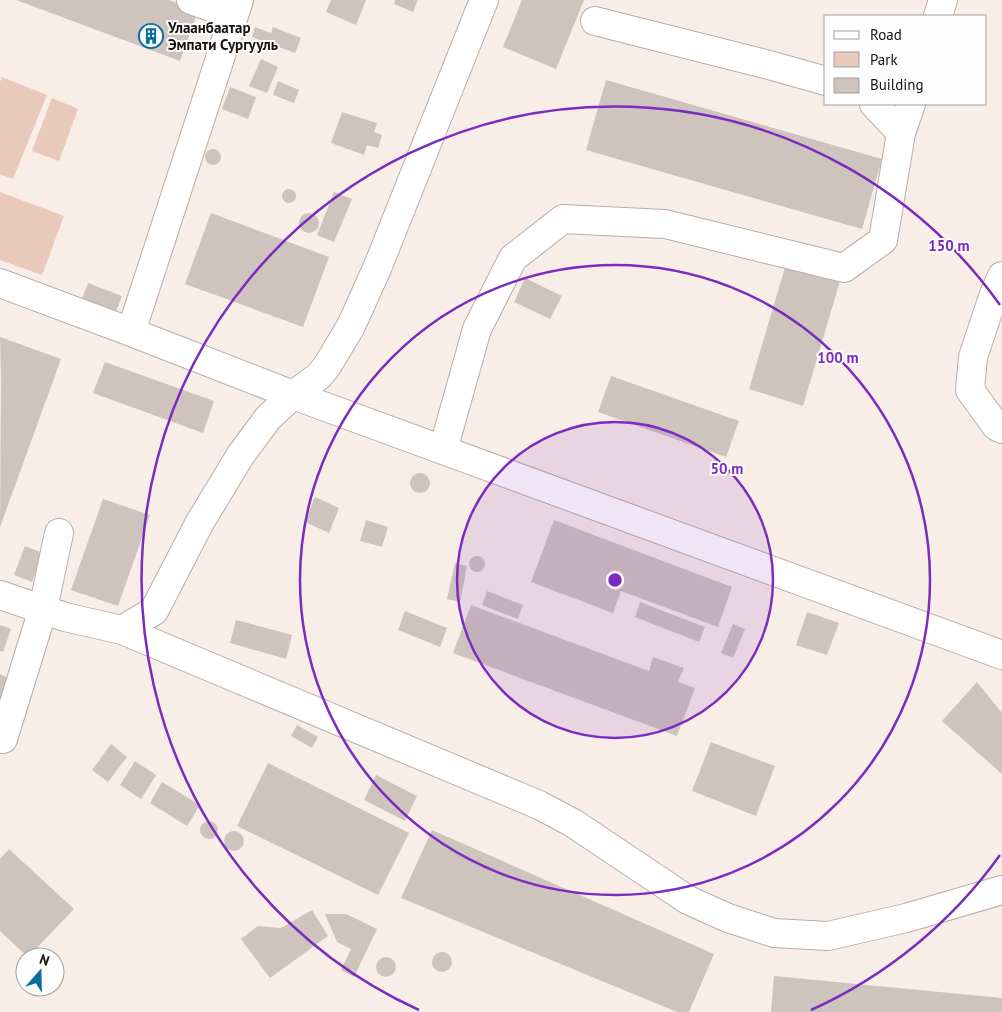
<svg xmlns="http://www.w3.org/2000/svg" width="1002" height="1012" viewBox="0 0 1002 1012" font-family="'PT Sans',sans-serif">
  <rect width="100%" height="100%" fill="#f9ede8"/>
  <path fill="#e9c9ba" d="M2 77 47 95 13 179 0 174V82Z
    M52 98 78 109 59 161 32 151Z
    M0 192 64 216 42 275 0 260Z"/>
  <path fill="#cec3bd" d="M16 0H169L198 11 180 61Z
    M331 0H366L356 25 326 12Z
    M395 0H418L413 12 394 4Z
    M522 0H584L556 69 503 47Z
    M255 27 271 33 273 27 301 38 295 53 252 37Z
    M261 59 278 67 267 93 249 86Z
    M606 80 882 159 862 229 586 150Z
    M278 81 299 90 294 103 273 95Z
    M230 87 256 97 248 119 222 109Z
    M342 112 377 123 374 132 382 135 378 148 367 145 364 155 331 143Z
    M205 157a8 8 0 1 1 16 0a8 8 0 1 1-16 0Z
    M282 196a7 7 0 1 1 14 0a7 7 0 1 1-14 0Z
    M334 192 352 199 334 242 317 235Z
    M299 223a10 10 0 1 1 20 0a10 10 0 1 1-20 0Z
    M211 213 329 257 303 327 185 284Z
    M786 264 840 281 803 406 749 389Z
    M525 278 562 296 550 319 514 302Z
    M88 283 122 296 115 315 81 302Z
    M0 337 61 359 0 527 1 379Z
    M105 362 214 401 203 433 93 393Z
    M611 376 739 421 726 457 598 412Z
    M410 483a10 10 0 1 1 20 0a10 10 0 1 1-20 0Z
    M315 497 339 508 329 533 305 522Z
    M103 499 150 515 118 606 71 590Z
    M366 520 388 527 382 547 360 541Z
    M554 520 732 587 718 627 621 591 613 613 531 582Z
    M25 546 43 553 32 582 14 575Z
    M469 564a8 8 0 1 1 16 0a8 8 0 1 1-16 0Z
    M455 563 467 566 460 602 447 599Z
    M487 591 523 605 518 619 482 605Z
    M640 602 705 627 699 642 635 617Z
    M471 605 649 671 653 657 684 668 678 682 695 688 677 736 453 653Z
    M405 611 447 628 440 647 398 630Z
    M807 612 839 623 827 655 796 645Z
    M236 620 292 635 286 659 230 643Z
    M733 624 745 629 733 658 721 653Z
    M0 625 11 629 3 652 0 651Z
    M0 674 12 680 0 702Z
    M977 682 1002 713V774L942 721Z
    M297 725 318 737 312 748 291 736Z
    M711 742 775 766 756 816 692 791Z
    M111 744 127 757 108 782 92 770Z
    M135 761 156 775 141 799 120 785Z
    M268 763 409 833 378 895 237 826Z
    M376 775 417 796 405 821 364 800Z
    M162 782 200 805 187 826 150 803Z
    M200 830a9 9 0 1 1 18 0a9 9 0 1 1-18 0Z
    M432 830 714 954 689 1012H677L401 898Z
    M224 841a10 10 0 1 1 20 0a10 10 0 1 1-20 0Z
    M9 849 74 909 28 957 0 931V859Z
    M312 910 328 936 270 978 241 939 258 926 281 928Z
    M325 914H346L377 929 354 977 341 970 351 949 337 942Z
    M432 962a10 10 0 1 1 20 0a10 10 0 1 1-20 0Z
    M376 967a10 10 0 1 1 20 0a10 10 0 1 1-20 0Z
    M774 976 1002 998V1012H771Z"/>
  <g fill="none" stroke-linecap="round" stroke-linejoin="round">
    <defs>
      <path id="minor" d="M191 0 234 15
        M938 16 943 0
        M595 21 769 65 826 81
        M901 133 911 104
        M1002 276 994 294 973 357 970 390 996 426 1002 429
        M0 283 131 332 293 395 319 376 327 366 351 326 378 266 484 0
        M131 332 239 0
        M443 450 477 329 513 258 563 219 665 224 844 268 883 240 901 133 874 104
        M0 595 65 617 122 630 154 611 200 522 240 456 268 418 293 395 1002 655
        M122 630 539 805 573 823 688 900 728 918 774 933 828 936 906 918 1002 890
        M3 739 43 609 59 533"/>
    </defs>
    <use href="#minor" stroke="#b9ada8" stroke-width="30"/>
    <use href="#minor" stroke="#fff" stroke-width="28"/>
  </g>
  <circle cx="615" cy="580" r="158" fill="#7b2cbf" fill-opacity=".12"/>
  <g fill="none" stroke="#7b2cbf" stroke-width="2.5">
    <circle cx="615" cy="580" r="158"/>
    <circle cx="615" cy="580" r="315"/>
    <path d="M1000 855A473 473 0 0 1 811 1010M419 1010A473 473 0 1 1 1000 305"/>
  </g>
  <defs>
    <symbol id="building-ring" viewBox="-11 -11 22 22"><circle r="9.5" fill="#fdfdfd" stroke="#096e9c" stroke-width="1.5"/><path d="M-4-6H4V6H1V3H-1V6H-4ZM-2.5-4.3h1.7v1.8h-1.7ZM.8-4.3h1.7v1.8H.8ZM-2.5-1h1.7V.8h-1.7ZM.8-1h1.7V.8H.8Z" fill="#096e9c"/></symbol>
  </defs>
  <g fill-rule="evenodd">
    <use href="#building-ring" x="137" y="22" width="28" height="28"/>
  </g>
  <g text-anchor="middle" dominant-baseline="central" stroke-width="4" stroke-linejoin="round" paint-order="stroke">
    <g font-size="15" font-weight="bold" fill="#15110f" stroke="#fdfdfd" text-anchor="start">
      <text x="168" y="27">Улаанбаатар<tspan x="168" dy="17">Эмпати Сургууль</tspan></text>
    </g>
  </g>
  <circle cx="615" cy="580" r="8" fill="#7b2cbf" stroke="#fdfdfd" stroke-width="2.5"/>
  <g font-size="15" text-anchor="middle" font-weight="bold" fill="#7b2cbf" stroke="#fdfdfd" stroke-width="4" stroke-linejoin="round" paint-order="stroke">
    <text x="949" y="251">150 m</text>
    <text x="838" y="363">100 m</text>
    <text x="727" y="474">50 m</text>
  </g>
  <rect x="824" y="15" width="162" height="90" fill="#fdfdfd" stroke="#a09f9e"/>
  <rect x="834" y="31" width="25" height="8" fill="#ffffff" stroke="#a09f9e"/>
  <text x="870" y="40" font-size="15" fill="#15110f">Road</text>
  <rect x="834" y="52" width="25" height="15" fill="#e9c9ba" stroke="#a09f9e"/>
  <text x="870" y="65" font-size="15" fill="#15110f">Park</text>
  <rect x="834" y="78" width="25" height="15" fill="#cec3bd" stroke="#a09f9e"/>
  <text x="870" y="90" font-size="15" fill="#15110f">Building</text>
  <g transform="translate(40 972) rotate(20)"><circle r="24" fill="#fdfdfd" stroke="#a09f9e"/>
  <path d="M0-4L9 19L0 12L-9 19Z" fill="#096e9c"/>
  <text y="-8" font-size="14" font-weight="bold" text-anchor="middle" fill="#15110f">N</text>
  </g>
</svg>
